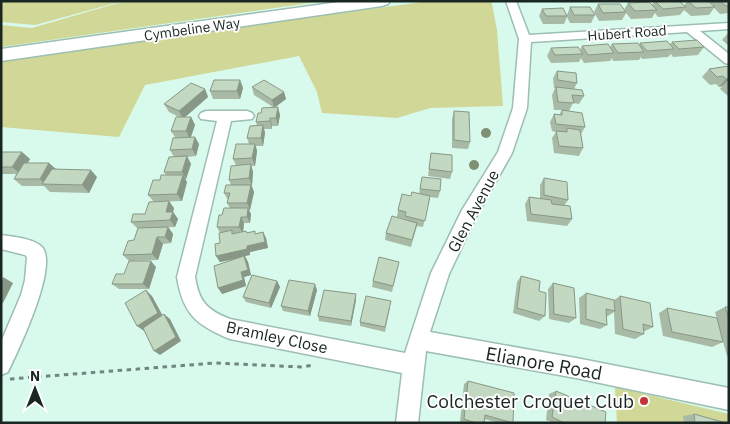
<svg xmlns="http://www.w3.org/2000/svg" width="730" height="424" viewBox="0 0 730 424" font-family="'IBM Plex Sans',sans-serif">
  <rect width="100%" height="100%" fill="#d7faed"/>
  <path fill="#d1d796" d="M1 1H123L35 25 1 22Z
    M125 1H324L1 47V25L32 28Z
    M430 1H490L492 4 497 30 503 106 430 108 397 118 322 113 317 92 299 56 145 85 119 137 1 127V59Z
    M615 387 729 414V423H617Z"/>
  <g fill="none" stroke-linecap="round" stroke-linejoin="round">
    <defs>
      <path id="street" d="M506 1H516L529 35 729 23V29L700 31 729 54V64L725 63 687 32 531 42 527 108 512 153 475 219 449 274 430 332 576 358 729 388V410L576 378 426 351 418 423H396L402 373 230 339C196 325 183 314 177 277L217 121 201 119 199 116 201 113 206 111H247L252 113 254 116 252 119 231 121 195 277C199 302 207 310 230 319L405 353 431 273 462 210 498 152 513 108 519 39Z
        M1 235C13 237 33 238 42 247 59 266 18 351 8 372L1 375V342L21 295 25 280 27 257 25 255 1 249Z"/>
      <path id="primary" d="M346 1H390L388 4 382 6 1 61V49Z"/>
    </defs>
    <use href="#street" stroke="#9dbeb2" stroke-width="3"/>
    <use href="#primary" stroke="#9dbeb2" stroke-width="3"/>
    <path stroke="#70877f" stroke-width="3" stroke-dasharray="4.5 4.5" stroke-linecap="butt" d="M10 379 215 363 301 367 314 365"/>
    <use href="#street" fill="#fff" fill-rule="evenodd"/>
    <use href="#primary" fill="#fff" fill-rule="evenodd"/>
  </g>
  <g fill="#809073">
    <circle cx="486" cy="133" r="5"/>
    <circle cx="474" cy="165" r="5"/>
  </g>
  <path fill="#a8baa5" d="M654 1H679L684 6 687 1H708L711 3 712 1H729V13L720 14 714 8 709 15 691 16 684 10 680 15 658 17 655 13 652 18 631 19 626 13 622 20 599 21 594 12 598 4 624 10 628 3 652 5Z
    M570 7 595 15 591 23H570L567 17 564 24H543L539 16 542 9 567 15Z
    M729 32V46L722 40Z
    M672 42 704 47 698 55 673 57 671 54 668 57 642 59 641 57 639 60 613 61 612 58 610 61 584 63 581 58 579 62 551 63 547 56 551 48 580 50 582 46 610 47 612 44 639 45 640 43 670 44Z
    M729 66V96H728L720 89 722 86 719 87 716 84 710 85 702 77 709 69Z
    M557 71 577 83 574 89 584 96 579 104 573 103 569 111 585 127 581 134 583 148 579 156 554 153 552 138 556 132 552 131 550 122 554 114 559 115 562 110H554L552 95 555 88H554L553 78Z
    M240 80 243 88 240 99H213L210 91Z
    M252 87 284 92 286 99 275 107 280 115 278 126H272V129H264L265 133 263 146H256L257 151 255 166H251L253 172 252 186 254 192 250 210H249L251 214 250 223H244L243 232 256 234 263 232 266 238 268 248 250 252V255L245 256 248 262 251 275 244 277 246 286 222 294 242 257 220 262 216 256 220 243V233L217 227 222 215 230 208 227 203 228 200 224 193 231 185 229 180 236 165 233 159 249 144 247 138 257 125 256 122 261 113 273 107 254 95Z
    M205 89 208 97 185 117H191L195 125 191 137 199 144 196 156 187 157 191 164 186 179H185L187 182 182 201 154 202 148 195 160 180 166 175 164 172 174 157 170 150 175 137 171 131 179 117 169 112 164 104Z
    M454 111 470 142 468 149 452 148V119Z
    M1 152 30 159 28 163H49L55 169 97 177 89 193 50 192 44 186H22L14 179 16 174H1Z
    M431 153 452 172 450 179 428 176Z
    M422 177 440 191 438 198 430 197 423 227 417 226 411 247 385 240 386 233 405 219 397 217 398 210 411 196 419 194Z
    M544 178 568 200 564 206 572 219 567 226 527 221 525 204 529 197 540 199V185Z
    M174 208 173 212 178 219 175 227 150 228 168 227 173 234 171 243 163 244 158 260 129 261 123 255 134 240 138 228H137L131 222 145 214Z
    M399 262 392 292 372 287 373 281Z
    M156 267 149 289H119L112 284 124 274Z
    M521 276 539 291 545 316 539 321 513 313 517 282Z
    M277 281 280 287 271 308 246 302 243 297Z
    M553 283 576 318 569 323 549 319 548 289Z
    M317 290 310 316 283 311 281 306Z
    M586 293 614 300 620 296 653 327 645 331H643L644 334 635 339 615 334 614 312 608 316H606L607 325 600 329 580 324 579 298Z
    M356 294V300L351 326 319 321 318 316Z
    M390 307 385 332 360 326V322Z
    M725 307H729V357L727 356 715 312Z
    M667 308 723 342 712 347 663 336 659 313Z
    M468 381 513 423H500L484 419V423H465L460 422 464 384Z
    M556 391 605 423H553L546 420 549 394Z
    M694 414 726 423H684L683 416Z"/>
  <path fill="#889786" d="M729 78V82L727 81 722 86 719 87 726 79Z
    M240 80 243 88 240 99 237 91Z
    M205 89 208 97 183 119 179 111Z
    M284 92 286 99 274 108 272 100Z
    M278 107 280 115 278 126 276 118Z
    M191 117 195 125 190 139 186 131Z
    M270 118 272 126V129L270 121Z
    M263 125 265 133 263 146 261 138Z
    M195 137 199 144 196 156 192 149Z
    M255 144 257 151 255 166 252 158Z
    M22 152 30 159 20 174 12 167Z
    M187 156 191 164 186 179 182 172Z
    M49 163 57 170 46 185 40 179Z
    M251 164 253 172 252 186 249 178Z
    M91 170 97 177 89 193 82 185Z
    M183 175 187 182 182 201 177 194Z
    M251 185 254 192 250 210 247 203Z
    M169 201 174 208 173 212 178 219 175 227 170 220 166 212Z
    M248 208 251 214 250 223 247 217Z
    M241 217 244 223 243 233 239 227Z
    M168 227 173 234 171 243 165 237Z
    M263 232 266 238 268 248 250 252V255L245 256 248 262 251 275 244 277 246 286 222 294 218 288 241 272 245 257 220 262 216 256 247 246Z
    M157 237 163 244 158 260 152 254Z
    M151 261 156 267 149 289 143 284Z
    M3 277 13 283 3 303 1 302V281Z
    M277 281 280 287 271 308 269 303Z
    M315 284 317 290 310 316 308 311Z
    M146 290 152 296 164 318 144 331 137 326Z
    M356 294V300L351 326V321Z
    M164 314 170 319 181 341 160 355 154 351Z"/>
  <path fill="#c3d8c0" stroke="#889786" d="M655 1H679L686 7 663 9Z
    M688 1H708L715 7 696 8Z
    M720 1H729V6H726Z
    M649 2 657 10 635 11 628 3Z
    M598 4H620L626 12 603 13Z
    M570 7H590L595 15H574Z
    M563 8 567 16H546L542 9Z
    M697 40 704 47 679 49 672 42Z
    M667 41 674 49 647 51 640 43Z
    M638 43 644 52 618 53 612 44Z
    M608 44 614 53 588 55 582 46Z
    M578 47 583 54 555 55 551 48Z
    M729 66V78L726 79 723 76 717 77 709 69Z
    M557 71 576 73 577 83 558 80Z
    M214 80H240L237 91H210Z
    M264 80 284 92 272 100 252 87Z
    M191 83 205 89 179 111 164 104Z
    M556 87 582 90 584 96 572 95 574 103 558 102Z
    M278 107 276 118H270V121L256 122 258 113H261L262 108Z
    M562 110 582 113 585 127 556 124 554 114 562 115Z
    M454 111 469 112 470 142 454 140Z
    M176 117H191L186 131H171Z
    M263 125 261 138H247L250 126Z
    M567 128 580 130 583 148 559 146 556 131 567 132Z
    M195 137 192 149 170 150 173 138Z
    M236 144H255L252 158 233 159Z
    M1 152H22L12 167H1Z
    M431 153 452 155V172L429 169Z
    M187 156 182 172H164L169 157Z
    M24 163H49L40 179H14Z
    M251 164 249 178 229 180 231 166Z
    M52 169 91 170 82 185 42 184Z
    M161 175H183L177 194 148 195 153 180H160Z
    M422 177 441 179 440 191 420 189Z
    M544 178 567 182 568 200 544 195Z
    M226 185H251L247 203H227L230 193H224Z
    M412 192 430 196 425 221 405 216 406 212 398 210 402 194 411 196Z
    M529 197 551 200 552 204 570 206 572 219 531 214Z
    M169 201 166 212H173L170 220 131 222 133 214H145L149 202Z
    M224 208H248L247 217H241L239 227H217L219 215H222Z
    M392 216 417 223 412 240 386 233Z
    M168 227 165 237H157L152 254 123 255 128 241 134 240 138 228Z
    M232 230V234L246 231 247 233 255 231V234L263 232 265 242 247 246V249L216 256 215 244 220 243 219 233Z
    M244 256 248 270 241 272 243 280 218 288 214 266Z
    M379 257 399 262 393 286 373 281Z
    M129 261H151L143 284H112L116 274H124Z
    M252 275 277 281 269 303 243 297Z
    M521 276 540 281 539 291 546 293 545 316 517 308Z
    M289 280 315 284 308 311 281 306Z
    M553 283 574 288 576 318 554 314Z
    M146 290 158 313 137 326 125 303Z
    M324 290 356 294 351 321 318 316Z
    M586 293 614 300 615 311 606 309 607 325 586 319Z
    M366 296 391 301 385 327 360 322Z
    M620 296 650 303 653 327 643 324 644 334 623 329Z
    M725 307H729V319Z
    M667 308 717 318 723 342 672 332Z
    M164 314 176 337 154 351 143 328Z
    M468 381 514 393 513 423 485 415 484 423H476L464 419Z
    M556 391 606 412 605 423H564L552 417Z
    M694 414 726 423H695Z"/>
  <circle fill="#c23337" stroke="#fefefe" stroke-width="2" cx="644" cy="401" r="5"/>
  <g text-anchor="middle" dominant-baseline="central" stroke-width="4" stroke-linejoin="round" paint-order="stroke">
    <g font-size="14" fill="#192622" stroke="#fefefe">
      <text transform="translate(192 29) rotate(-8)">Cymbeline Way</text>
      <text transform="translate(627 33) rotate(-4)">Hubert Road</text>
    </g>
    <g font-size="16" fill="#192622" stroke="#fefefe">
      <text transform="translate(473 211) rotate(-62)">Glen Avenue</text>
      <text transform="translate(277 337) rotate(12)">Bramley Close</text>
    </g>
    <g font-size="19" fill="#192622" stroke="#fefefe">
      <text transform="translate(544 363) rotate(10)">Elianore Road</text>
    </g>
    <g font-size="19" fill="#192622" stroke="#fefefe" text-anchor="end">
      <text x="634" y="401">Colchester Croquet Club</text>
    </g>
  </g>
  <rect width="730" height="424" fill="none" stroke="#192622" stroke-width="5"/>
  <g transform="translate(35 389)" stroke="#fefefe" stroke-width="4" paint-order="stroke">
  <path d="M0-4L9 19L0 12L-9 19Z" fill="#192622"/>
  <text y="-8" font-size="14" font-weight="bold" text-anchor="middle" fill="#192622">N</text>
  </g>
</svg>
